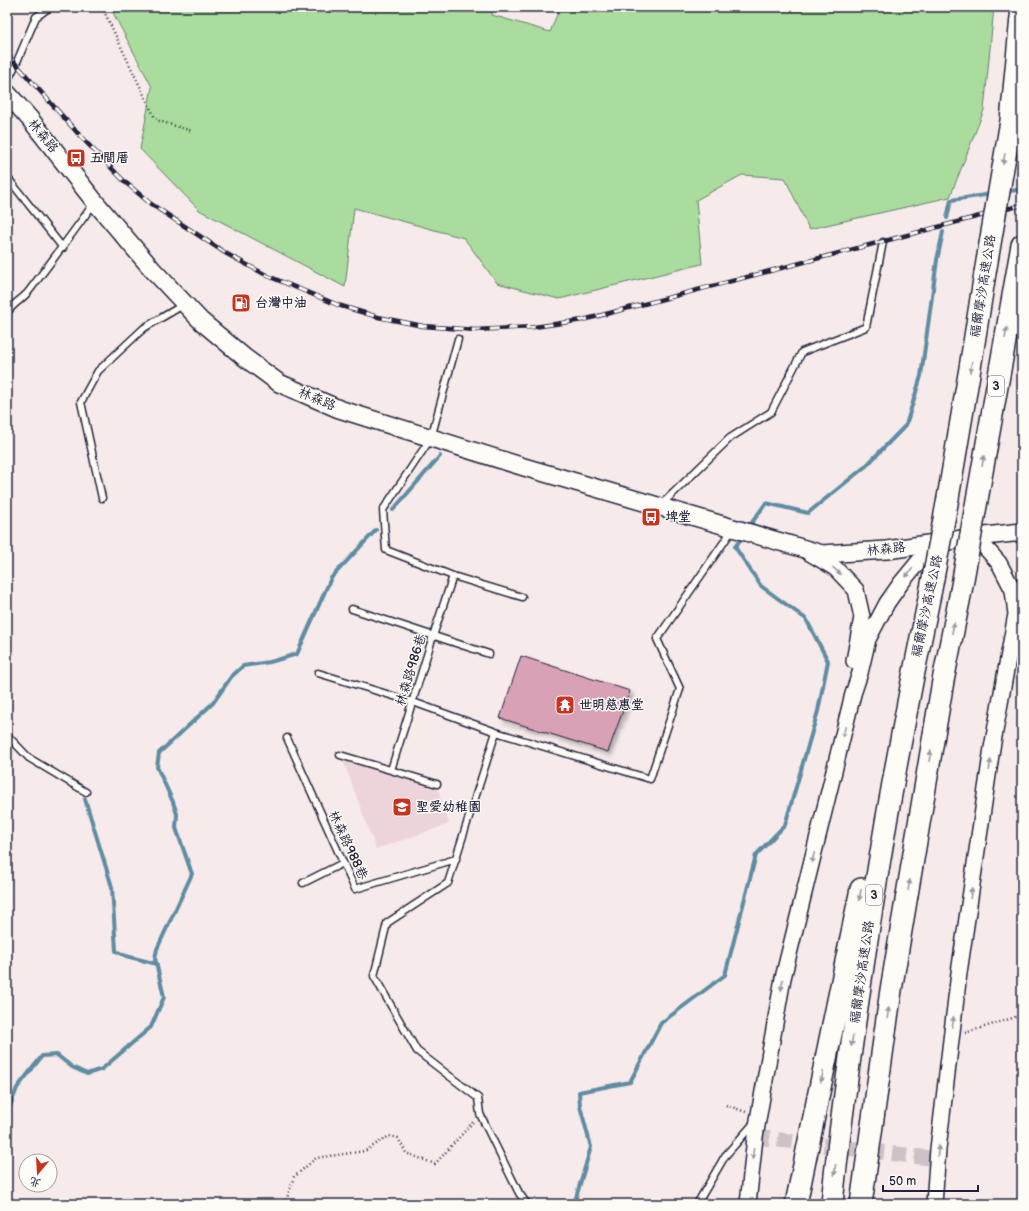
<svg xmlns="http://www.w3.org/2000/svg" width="1029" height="1211" viewBox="0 0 1029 1211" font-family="'Balsamiq Sans','LXGW WenKai TC',sans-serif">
  <defs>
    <filter id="shadow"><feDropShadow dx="3.5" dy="3.5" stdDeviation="2" flood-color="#0004"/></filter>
  </defs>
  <rect width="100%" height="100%" fill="#f6eaea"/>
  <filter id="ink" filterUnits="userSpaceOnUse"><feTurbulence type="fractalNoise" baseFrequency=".025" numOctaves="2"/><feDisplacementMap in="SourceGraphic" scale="8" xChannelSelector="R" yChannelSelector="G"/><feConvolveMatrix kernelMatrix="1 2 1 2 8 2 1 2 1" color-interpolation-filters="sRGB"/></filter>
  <g filter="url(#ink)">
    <path fill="#edd4da" d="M343 760 438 790 449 824 376 849Z"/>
    <path fill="#a9dc9d" stroke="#667f6c" d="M110 7H492V15L550 32 560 7H994L984 110 950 197 809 229 785 178 742 175 696 200 702 264 559 299 497 283 464 238 354 208 345 287 199 210 140 149 152 87Z"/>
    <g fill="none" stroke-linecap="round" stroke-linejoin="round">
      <path stroke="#5f8ca2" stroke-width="4" d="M1005 192 1022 189
        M947 218 951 200 992 194
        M393 510 440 456
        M748 528 766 503 808 513 866 466 906 425 921 376 937 260 943 232
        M85 799 112 887 116 951 126 956 157 964
        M7 1114 17 1088 42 1056 57 1055 72 1067 87 1074 102 1069 151 1027 164 997 155 958 157 949 192 874 176 828 177 814 173 802 157 767 159 753 213 703 231 677 243 666 270 662 297 654 331 578 376 530
        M574 1204 591 1147 580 1106 579 1092 630 1082 661 1023 725 975 756 855 785 825 818 711 828 661 806 619 761 586 735 547 743 536"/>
    </g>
    <path fill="#d8a1b6" stroke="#22223b" filter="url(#shadow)" d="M521 656 630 691 608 752 500 718Z"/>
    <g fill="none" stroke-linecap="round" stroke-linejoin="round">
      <path stroke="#ccc2c7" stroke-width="15" stroke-dasharray="15 8" stroke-linecap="butt" d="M755 1137 938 1159"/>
      <defs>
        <path id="service" d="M7 82 16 64 36 17 50 7
          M7 177 63 248
          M7 313C13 303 22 300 29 291 51 262 73 233 94 203
          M458 339 431 438 383 510 386 550 453 576 522 597
          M102 498 81 402 98 371 144 328 183 305
          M661 505 730 438 771 412 802 352 866 327 883 242
          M352 609 489 654
          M318 673 413 702 496 732 650 779 680 689 657 639 733 529
          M496 732 448 883 387 923 374 976 417 1051 478 1098 480 1114 519 1193 527 1204
          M7 735 29 758 86 792
          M287 738 355 889 456 859
          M340 755 437 784
          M391 770 433 636 453 576
          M303 883 343 863
          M697 1204 725 1156 754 1123"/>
        <path id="tertiary" d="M808 552 835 568 856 590 862 617 854 661
          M748 1204 755 1137 783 978 853 694 860 673 868 639 887 603 901 583 934 543
          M934 1204 938 1149 959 973 992 748 1016 614 1013 590 999 563 976 537"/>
        <path id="secondary" d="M7 93 30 119 95 202 152 269 201 321 244 357 279 383 339 409 524 467 822 554 887 550 976 537 1022 532"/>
        <path id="motorway" d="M1011 121 1022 7
          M948 498 970 368 985 273
          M977 500 1022 245
          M796 1204 861 889
          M832 1204C838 1141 847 1078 856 1014 876 872 901 730 931 589
          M861 1204 891 990 943 681 961 591"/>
      </defs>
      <use href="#service" stroke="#22223b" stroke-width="9"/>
      <use href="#tertiary" stroke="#22223b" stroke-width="18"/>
      <use href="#secondary" stroke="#22223b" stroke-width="20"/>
      <use href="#motorway" stroke="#22223b" stroke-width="24"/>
      <path stroke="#22223b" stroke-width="2.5" stroke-dasharray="1 3" stroke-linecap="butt" d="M102 7 156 120 192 131
        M965 1033 1022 1015
        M726 1105 746 1112
        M285 1204 294 1177 316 1158 365 1151 389 1136 398 1138 406 1153 435 1164 475 1120"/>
      <use href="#service" stroke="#fdfcf7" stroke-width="6"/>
      <use href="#tertiary" stroke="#fdfcf7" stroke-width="15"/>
      <use href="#secondary" stroke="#fdfcf7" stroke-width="17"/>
      <use href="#motorway" stroke="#fdfcf7" stroke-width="21"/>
      <defs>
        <path id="rail" d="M7 54 83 139 125 182 151 204 227 254 268 276 338 305 378 317 423 326 475 330 534 327 583 320 1022 205"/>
      </defs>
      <use href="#rail" stroke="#22223b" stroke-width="4.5"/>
      <use href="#rail" stroke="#fdfcf7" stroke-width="3" stroke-dasharray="9" stroke-linecap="butt"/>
      <defs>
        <path id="motorway-bridge" d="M985 273 1011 121
          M931 589 948 498
          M961 591 977 500"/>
      </defs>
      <use href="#motorway-bridge" stroke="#22223b" stroke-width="24" stroke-linecap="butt"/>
      <use href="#motorway-bridge" stroke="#fdfcf7" stroke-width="21"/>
    </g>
    <defs><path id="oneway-solid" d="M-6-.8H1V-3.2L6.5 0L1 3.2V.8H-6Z"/></defs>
    <g fill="#9a9aa2">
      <use href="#oneway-solid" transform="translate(1004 159) rotate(100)"/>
      <use href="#oneway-solid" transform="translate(1006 333) rotate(-80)"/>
      <use href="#oneway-solid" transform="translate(971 367) rotate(99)"/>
      <use href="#oneway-solid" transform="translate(983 461) rotate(-80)"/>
      <use href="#oneway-solid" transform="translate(837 571) rotate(41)"/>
      <use href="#oneway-solid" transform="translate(909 573) rotate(129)"/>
      <use href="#oneway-solid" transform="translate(953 628) rotate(-79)"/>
      <use href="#oneway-solid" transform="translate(844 732) rotate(104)"/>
      <use href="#oneway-solid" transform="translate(930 756) rotate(-80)"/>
      <use href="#oneway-solid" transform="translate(990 765) rotate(-82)"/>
      <use href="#oneway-solid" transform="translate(813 858) rotate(104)"/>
      <use href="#oneway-solid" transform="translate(909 885) rotate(-80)"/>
      <use href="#oneway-solid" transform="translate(971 893) rotate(-82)"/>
      <use href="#oneway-solid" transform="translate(860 895) rotate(101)"/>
      <use href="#oneway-solid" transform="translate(782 985) rotate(100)"/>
      <use href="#oneway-solid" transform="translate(888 1013) rotate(-82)"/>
      <use href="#oneway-solid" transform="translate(953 1022) rotate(-83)"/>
      <use href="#oneway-solid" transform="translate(852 1041) rotate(98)"/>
      <use href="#oneway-solid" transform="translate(822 1077) rotate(102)"/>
      <use href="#oneway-solid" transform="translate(938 1151) rotate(-85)"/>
      <use href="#oneway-solid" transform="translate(753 1154) rotate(96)"/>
      <use href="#oneway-solid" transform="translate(835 1170) rotate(96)"/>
    </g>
  </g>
  <defs>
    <symbol id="bus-square" viewBox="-11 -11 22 22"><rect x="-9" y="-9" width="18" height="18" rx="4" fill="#c8321e" stroke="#fdfcf7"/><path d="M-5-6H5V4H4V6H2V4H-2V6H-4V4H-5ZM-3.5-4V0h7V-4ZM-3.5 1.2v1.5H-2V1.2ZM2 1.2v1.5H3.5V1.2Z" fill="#fff"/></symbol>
    <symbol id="fuel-square" viewBox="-11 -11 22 22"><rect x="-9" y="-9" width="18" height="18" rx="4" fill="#c8321e" stroke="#fdfcf7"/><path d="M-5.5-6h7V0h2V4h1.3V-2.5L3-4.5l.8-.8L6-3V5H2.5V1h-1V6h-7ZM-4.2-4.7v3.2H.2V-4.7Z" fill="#fff"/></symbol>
    <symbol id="temple-square" viewBox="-11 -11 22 22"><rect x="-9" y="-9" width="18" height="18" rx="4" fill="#c8321e" stroke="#fdfcf7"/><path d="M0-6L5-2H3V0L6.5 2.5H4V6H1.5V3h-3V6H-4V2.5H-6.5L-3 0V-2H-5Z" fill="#fff"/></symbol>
    <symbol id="school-square" viewBox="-11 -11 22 22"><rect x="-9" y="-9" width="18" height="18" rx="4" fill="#c8321e" stroke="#fdfcf7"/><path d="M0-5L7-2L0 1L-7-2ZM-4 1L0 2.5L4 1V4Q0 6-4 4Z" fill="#fff"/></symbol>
  </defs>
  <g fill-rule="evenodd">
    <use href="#bus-square" x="65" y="147" width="22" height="22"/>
    <use href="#fuel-square" x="230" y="292" width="22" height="22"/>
    <use href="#bus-square" x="640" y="506" width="22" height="22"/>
    <use href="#temple-square" x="554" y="694" width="22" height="22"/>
    <use href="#school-square" x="391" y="796" width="22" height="22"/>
  </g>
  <g text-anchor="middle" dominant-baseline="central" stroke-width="3" stroke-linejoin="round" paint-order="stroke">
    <g fill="#fdfcf7" stroke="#646373" stroke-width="1">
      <rect x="988" y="376" width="16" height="20" rx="3"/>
      <rect x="866" y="885" width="16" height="20" rx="3"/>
    </g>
    <g font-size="12" font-weight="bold" fill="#22223b">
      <text x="996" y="386">3</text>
      <text x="874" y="895">3</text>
    </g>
    <g font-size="13" fill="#22223b" stroke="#fdfcf7">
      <text transform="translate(43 136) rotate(51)">林森路</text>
      <text transform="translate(983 286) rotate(-81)">福爾摩沙高速公路</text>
      <text transform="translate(317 399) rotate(23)">林森路</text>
      <text transform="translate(886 549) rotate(-6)">林森路</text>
      <text transform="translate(927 606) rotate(-78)">福爾摩沙高速公路</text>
      <text transform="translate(411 670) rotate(-73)">林森路986巷</text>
      <text transform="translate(348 845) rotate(65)">林森路988巷</text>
      <text transform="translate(862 972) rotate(-82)">福爾摩沙高速公路</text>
    </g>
    <g font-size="13" font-weight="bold" fill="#22223b" stroke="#fdfcf7" text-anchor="start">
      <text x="90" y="158">五間厝</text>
      <text x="255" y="303">台灣中油</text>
      <text x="665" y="517">埤堂</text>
      <text x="579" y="705">世明慈惠堂</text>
      <text x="416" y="807">聖愛幼稚園</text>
    </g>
  </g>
  <rect width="1029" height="1211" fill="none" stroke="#fdfcf7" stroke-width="24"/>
  <rect x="12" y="12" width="1005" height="1187" fill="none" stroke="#22223b" stroke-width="1.5" filter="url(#ink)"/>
  <g transform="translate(38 1173) rotate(198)"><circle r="19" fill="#fdfcf7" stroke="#a5a5ac"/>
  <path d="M0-3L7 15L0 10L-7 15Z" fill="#c8321e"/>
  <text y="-6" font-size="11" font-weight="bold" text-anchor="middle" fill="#22223b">北</text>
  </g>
  <path d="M883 1185v6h95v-6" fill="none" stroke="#22223b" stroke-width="2"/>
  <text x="889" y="1185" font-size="12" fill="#22223b" stroke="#fdfcf7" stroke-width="3" paint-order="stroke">50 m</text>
</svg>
